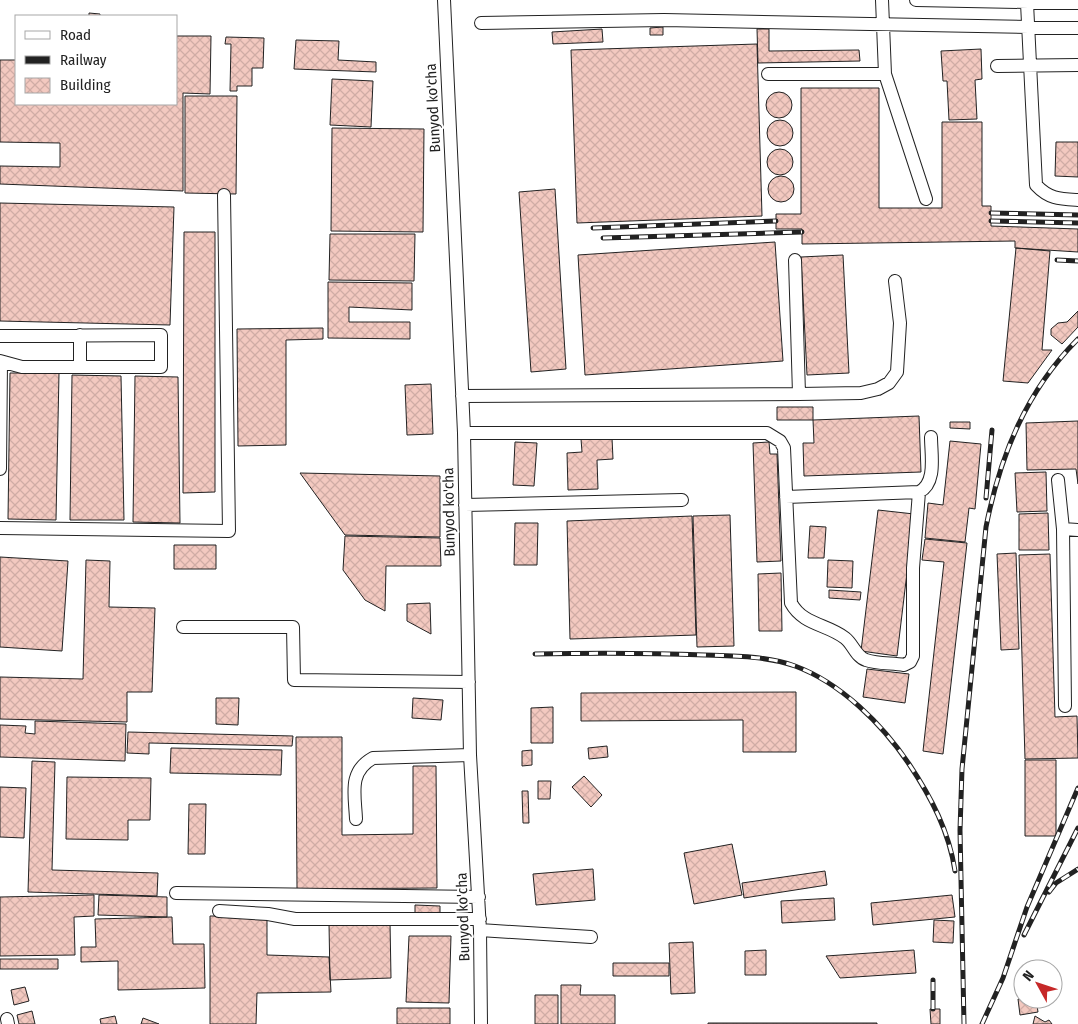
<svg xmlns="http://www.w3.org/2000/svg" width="1078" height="1024" viewBox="0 0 1078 1024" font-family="'Fira Sans Condensed',sans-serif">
  <defs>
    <pattern id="building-cross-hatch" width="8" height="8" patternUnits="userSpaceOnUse" patternTransform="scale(1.25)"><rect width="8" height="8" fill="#f3c9c0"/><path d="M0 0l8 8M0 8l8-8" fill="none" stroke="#d0aca5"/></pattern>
  </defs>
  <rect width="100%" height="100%" fill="#fff"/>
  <path fill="url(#building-cross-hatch)" stroke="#222" d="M89 13 100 14V16H89Z
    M663 27V35H650V28Z
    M602 29 603 42 553 44 552 32Z
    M757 29H769V51L859 50 860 61 758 63Z
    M176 36H211L210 94 183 93V191L0 184V166L60 167V143L0 142V60H16V104H176Z
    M226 37 264 38 263 68H252V86H237V91H230L231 44H225Z
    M296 40 339 41 338 60 376 62V72L294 69Z
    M757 44 762 216 577 223 571 50Z
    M981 49 982 79 975 80 977 119 949 120 947 81H943L941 51Z
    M332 79 373 81 371 127 330 125Z
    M801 88H879V208H942V122H982V206H991V226L1078 229V252L1015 248V241L802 244V229H776V214H801Z
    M766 105a13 13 0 1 1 26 0a13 13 0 1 1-26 0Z
    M185 96H237L236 194 185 193Z
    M767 133a13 13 0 1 1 26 0a13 13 0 1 1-26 0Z
    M332 128 424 129 423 232 331 231Z
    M1056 142H1078V177L1055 176Z
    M767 162a13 13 0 1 1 26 0a13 13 0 1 1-26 0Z
    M768 189a13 13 0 1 1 26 0a13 13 0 1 1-26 0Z
    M555 189 566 369 531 372 519 192Z
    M0 203 174 207 170 325 0 321Z
    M184 232H215V492L183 493Z
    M330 234H415L414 281 329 280Z
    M775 242 783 361 585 375 578 255Z
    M1016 248 1050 251 1042 350H1052L1028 383 1003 381Z
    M843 255 849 373 807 375 801 257Z
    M328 282 412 283V310L349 307V322H410V339L328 338Z
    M1078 311V327L1062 344 1051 335V329L1058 323 1067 322Z
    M323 328V339L286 340V445L238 446 237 329Z
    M10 373H59L56 520 8 519Z
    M72 375 121 376 124 520H70Z
    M135 376 178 377 180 523 133 522Z
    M431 384 433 434 407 435 405 385Z
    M777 407H813V420H777Z
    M919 416 921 472 804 476 803 443H814L813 420Z
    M1078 421V484L1076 469 1027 470 1026 423Z
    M950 422H970V429L950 428Z
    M612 438 613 459 597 460 598 489 568 490 567 453 582 452 581 439Z
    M950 441 981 444 975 509 969 508 965 542 925 538 928 503 943 505Z
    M515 442 537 443 534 486 513 485Z
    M769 442 770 454H777L781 561 757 562 753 443Z
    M1046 472 1047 511 1017 512 1015 473Z
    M300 473 440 476V537L345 535Z
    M878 510 914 514 897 656 861 651Z
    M1048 513 1049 550H1019V514Z
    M730 515 734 646 697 647 693 516Z
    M692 516 696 635 570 639 567 521Z
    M515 523H538L537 565H514Z
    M810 526 826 527 824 558H808Z
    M345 536 440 538 441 566H386L385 611 365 600 343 570Z
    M925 539 967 543 943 754 923 751 944 562 922 560Z
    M174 545H216V569H174Z
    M1016 553 1019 649 1001 650 997 554Z
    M1050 554 1055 717 1077 716 1078 758 1025 759 1019 555Z
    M0 557 68 561 62 651 0 647Z
    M86 560 110 561 109 607 155 608 152 692H127V722L0 719V677L83 679Z
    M828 560 853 561 852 588 827 587Z
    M781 573 782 631H759L758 574Z
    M829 590 861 592 860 600 829 598Z
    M430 603 431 634 407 621V604Z
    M867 669 909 674 905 703 863 697Z
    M796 692V752H743V720L581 721V693Z
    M216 698H239L238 725 216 724Z
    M413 698 443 700 441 720 412 718Z
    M553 707V743H531V708Z
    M35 721 126 724 125 761 0 757V725L26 726 25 733 35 734Z
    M128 732 293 736 292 746 149 743V754L127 753Z
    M296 737H342V835L413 834V766H436L437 888 297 889Z
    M607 746 608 757 589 759 588 748Z
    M171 748 282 750 281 775 170 773Z
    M532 750V765L522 766V751Z
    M1025 760H1056V836H1025Z
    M32 761 55 762 52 870 158 873 157 896 28 892Z
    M584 776 602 795 591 807 572 787Z
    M67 777 151 778 150 820H128V840L66 839Z
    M538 781H551L550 799H538Z
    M0 787 26 788 24 838 0 837Z
    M522 791H528L529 823H523Z
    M189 804H206L205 854H188Z
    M732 844 742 895 694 904 684 853Z
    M593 869 595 900 536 905 533 874Z
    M825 871 827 885 744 898 742 883Z
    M94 895V916L74 917 75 955 0 956V897Z
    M99 895 167 897V917L98 915Z
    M952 895 955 917 873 925 871 903Z
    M834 898 835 920 782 923 781 901Z
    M415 905 440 906V916L415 915Z
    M210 916H267V955L329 957 331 992 257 993 256 1024H210Z
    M172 917 173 944H204L205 988 118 990V961L81 962V947H96L95 919Z
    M934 920 954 921 953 943 933 942Z
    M390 922 391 978 330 980 329 924Z
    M409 936H451L449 1003 406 1002Z
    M693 942 695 993 671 994 669 943Z
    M766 950V975H745V951Z
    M914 950 916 973 840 978 826 956Z
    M0 959H58V969H0Z
    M613 963H669V976H613Z
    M561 985H581L580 995H615V1024H561Z
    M25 987 29 1001 14 1005 11 990Z
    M535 995H558V1024H535Z
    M1018 999H1036L1038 1012 1020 1015Z
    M397 1008H450V1024H397Z
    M930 1009H940V1024H931Z
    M32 1011 35 1024H19L17 1015Z
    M115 1016 117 1024H101L100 1019Z
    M1035 1016 1045 1022 1049 1020 1052 1024H1033Z
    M143 1018 159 1024H141Z
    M708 1023H877V1024H708Z"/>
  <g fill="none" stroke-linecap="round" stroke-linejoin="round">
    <defs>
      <path id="minor" d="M444 0 464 433 470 755 480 930 481 1024
        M916 0 1078 3
        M1027 3 1036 185C1049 199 1060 199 1078 200
        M481 23 664 20 1078 28
        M997 66 1078 65
        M768 74H885L882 0
        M885 74 926 199
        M795 260 799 394
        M0 336 161 335V367H22L0 361
        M80 366V335
        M462 396 799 394 861 393 878 389 889 383 897 372 900 323 895 281
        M464 433H767L780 441 784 448 791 603C803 625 827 624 845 638 853 644 856 657 866 660 877 664 892 663 904 665L910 662 913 656V568L919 492
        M0 469 1 362
        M1058 480 1063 529
        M786 497 919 492C937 483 931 455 931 437
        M465 505 682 500
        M0 528 229 531 224 195
        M183 627H293L294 680 469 682
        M1065 706 1063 529 1078 530
        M356 819C355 794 348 772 373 758L470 755
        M176 893 479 897
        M219 911 268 914 295 919H480
        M480 930 591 937
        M7 1019 8 1024"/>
    </defs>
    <use href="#minor" stroke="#222" stroke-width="14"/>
    <use href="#minor" stroke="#fff" stroke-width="12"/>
    <defs>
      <path id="rail" d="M991 213 1078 215
        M991 221 1078 223
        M593 228 776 221
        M603 238 802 232
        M1057 260 1078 261
        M986 498 992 430
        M535 654C592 653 649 653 705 655 735 656 767 656 795 666 841 683 882 724 909 764 931 797 949 831 955 871
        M1049 892 1056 883 1078 869
        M1024 935 1078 828
        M933 1009V980
        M964 1024 960 830 962 769 986 527C1000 456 1026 391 1078 339
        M982 1024 1003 978 1027 907 1078 788"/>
    </defs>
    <use href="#rail" stroke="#222" stroke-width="5"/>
    <use href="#rail" stroke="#fff" stroke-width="3" stroke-dasharray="9" stroke-linecap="butt"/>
  </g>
  <g text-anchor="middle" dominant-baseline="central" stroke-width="4" stroke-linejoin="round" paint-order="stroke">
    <g font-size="15" fill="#222" stroke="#fff">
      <text transform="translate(433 108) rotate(-93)">Bunyod ko'cha</text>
      <text transform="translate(449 512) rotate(-91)">Bunyod ko'cha</text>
      <text transform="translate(463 917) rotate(-92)">Bunyod ko'cha</text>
    </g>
  </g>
  <rect x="15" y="15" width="162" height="90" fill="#ffffff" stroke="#a7a7a7"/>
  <rect x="25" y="31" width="25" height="8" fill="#ffffff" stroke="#a7a7a7"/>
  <text x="60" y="40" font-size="15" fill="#222222">Road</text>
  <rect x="25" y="56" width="25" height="8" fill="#222222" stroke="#a7a7a7"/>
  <text x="60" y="65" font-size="15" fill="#222222">Railway</text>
  <rect x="25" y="78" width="25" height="15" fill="url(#building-cross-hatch)" stroke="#a7a7a7"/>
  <text x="60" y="90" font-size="15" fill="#222222">Building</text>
  <g transform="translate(1038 984) rotate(310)"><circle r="24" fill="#ffffff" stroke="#a7a7a7"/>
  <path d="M0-4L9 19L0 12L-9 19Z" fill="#c62828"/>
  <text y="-8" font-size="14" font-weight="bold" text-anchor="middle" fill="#222222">N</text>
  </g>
</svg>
